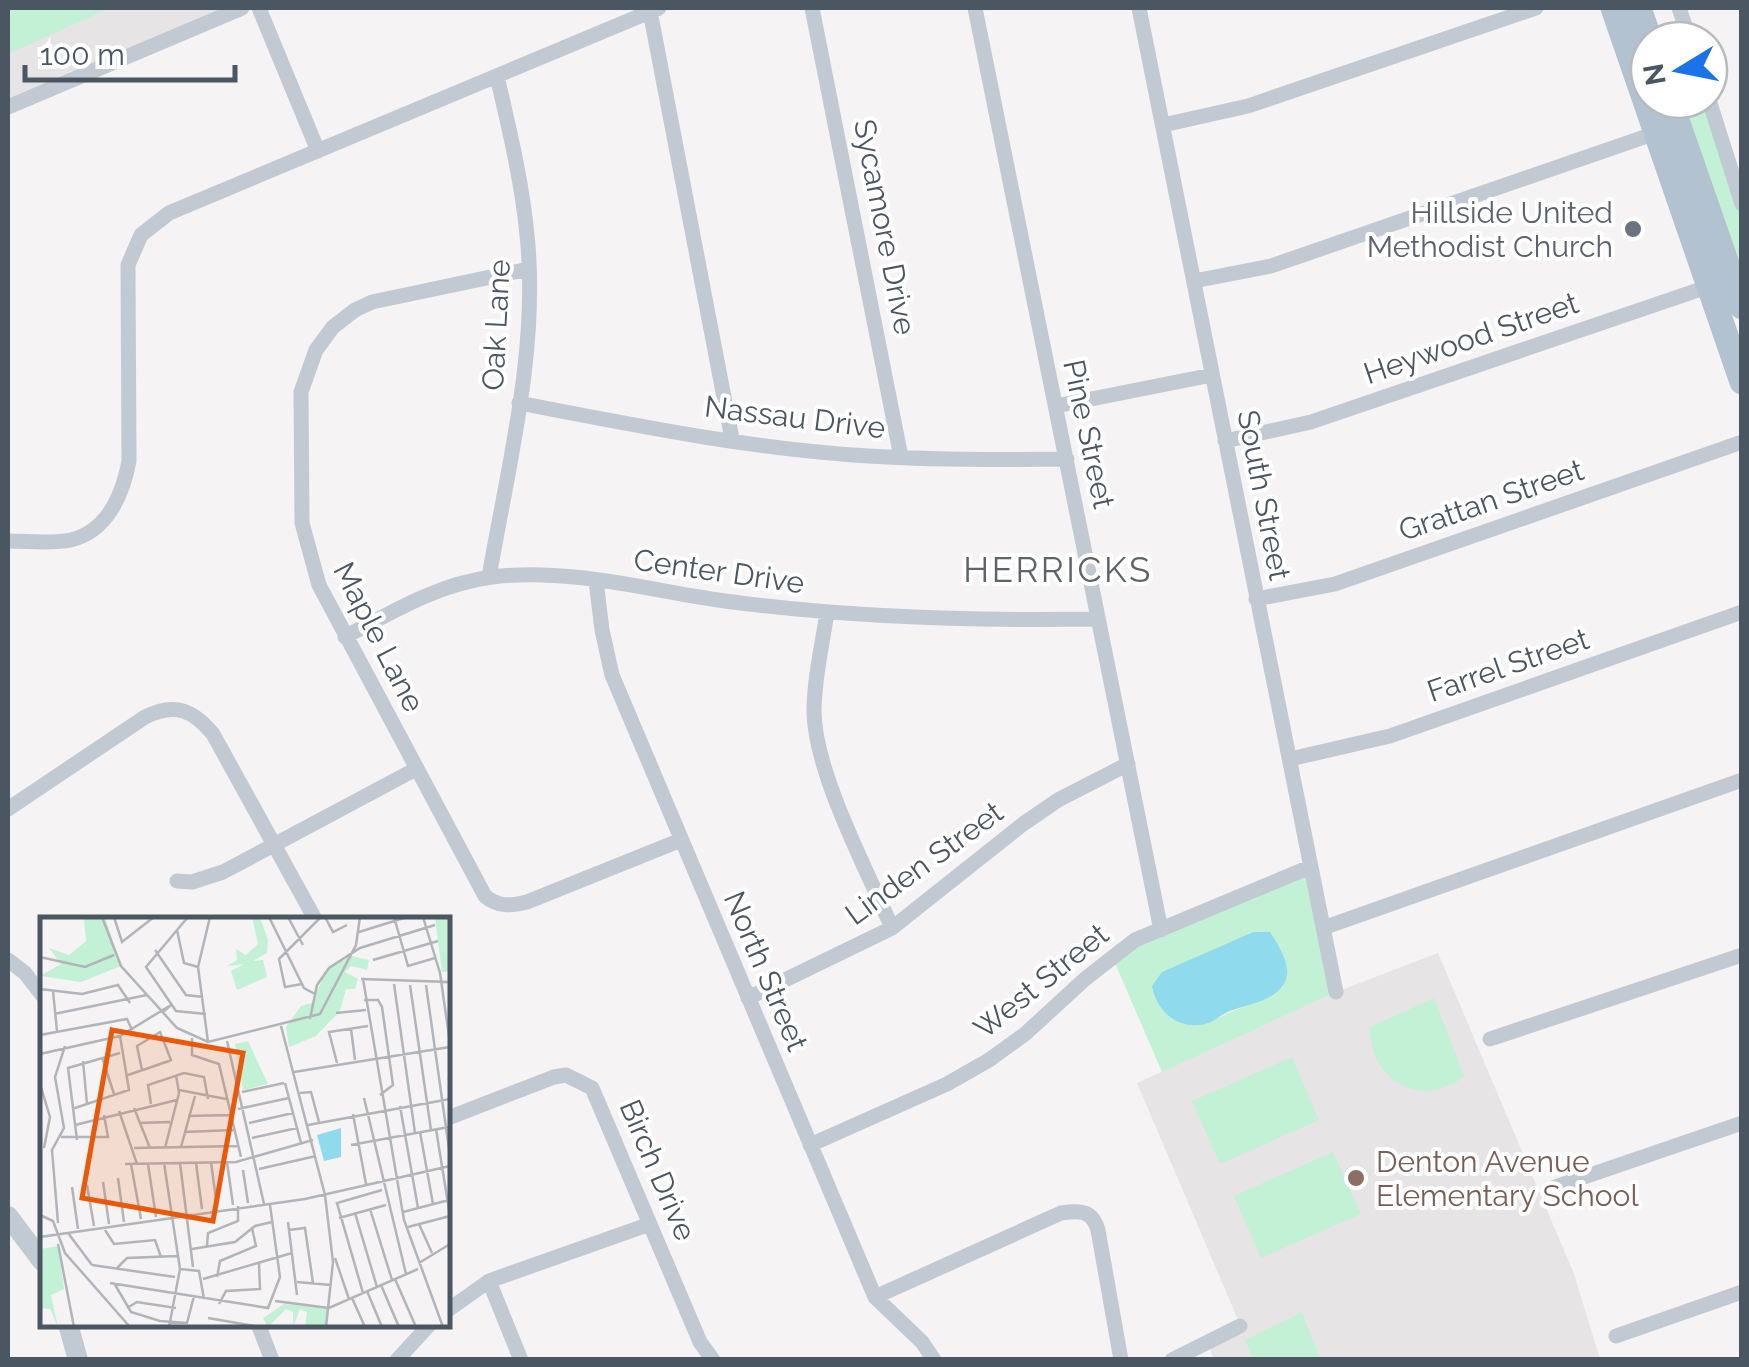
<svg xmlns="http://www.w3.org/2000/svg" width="1749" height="1367" viewBox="0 0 1749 1367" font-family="Raleway,sans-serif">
  <rect width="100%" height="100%" fill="#f5f3f3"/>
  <path fill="#e6e4e5" d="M8 8H243L8 107Z
    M1438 953 1574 1274 1600 1359H1213L1209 1345 1242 1329 1137 1083 1336 992Z"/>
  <path fill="#c3f1d5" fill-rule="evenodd" d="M8 8H110L8 54Z
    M1670 100H1709L1741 204V307Z
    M1310 867 1336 992 1162 1072 1112 956ZM1253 932 1283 986C1258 1004 1234 1008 1207 1024L1163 972Z
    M1434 998 1464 1076C1422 1111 1368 1080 1370 1027Z
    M1292 1057 1319 1120 1220 1164 1192 1101Z
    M1333 1152 1361 1214 1261 1258 1234 1196Z
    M1302 1312 1320 1359H1253L1245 1340Z"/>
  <path fill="#90daee" d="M1253 932H1270C1277 943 1289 961 1287 975 1283 1000 1248 1004 1230 1011 1222 1014 1216 1020 1209 1023 1180 1032 1157 1013 1152 986L1162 972Z"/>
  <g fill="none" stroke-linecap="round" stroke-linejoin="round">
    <path stroke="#c1cad2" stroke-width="15" d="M259 8 318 151
      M812 8 901 457
      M975 8 1161 930
      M1139 8 1336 992
      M1679 8 1690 40
      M650 11 732 439
      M1709 100 1742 204
      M8 107 242 8
      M1163 125 1248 106 1536 8
      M529 269 372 302 355 310 333 327 316 350 301 392 302 523 319 585 485 896C498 907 511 906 527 902L681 840
      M1194 281 1271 266 1656 133
      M519 403C633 425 751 449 868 456 934 460 1000 460 1067 459
      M1056 406 1212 375
      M1225 441 1311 422 1716 284
      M8 541C28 541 52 544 71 540 108 531 123 493 129 461L128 265 141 235 169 213 659 8
      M489 577C508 466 539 349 527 235 522 182 509 128 497 76
      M596 581 602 630 612 675 875 1297 922 1342 934 1360
      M1256 599 1335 584 1742 442
      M827 613C822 646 814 679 814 712 815 773 867 870 892 928
      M345 637C392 612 438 584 492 577 572 567 654 592 733 602 855 618 975 621 1098 619
      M1290 759 1390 736 1742 612
      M8 809 145 717C175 702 193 710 213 734L315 919
      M177 881 192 882 223 872 416 769
      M1323 928 1742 780
      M8 960 25 973 42 995
      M748 998 892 928 1023 824 1058 800 1128 764
      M1490 1039 1742 955
      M448 1118 554 1077 566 1075 592 1088 700 1342 713 1360
      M810 1145 947 1084 989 1060 1025 1034 1085 979 1135 940 1310 867
      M1552 1188 1742 1123
      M489 1281 521 1360
      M875 1297 1061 1213C1080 1210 1092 1210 1098 1230L1121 1360
      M448 1310 489 1281 650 1224
      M258 1324 272 1360
      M1616 1336 1742 1292
      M397 1360 430 1324
      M1172 1360 1240 1326"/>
    <path stroke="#c1cad2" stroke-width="20" d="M8 1216 42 1261
      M68 1324 78 1360"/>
    <path stroke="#b3c2d1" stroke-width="25" d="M1613 8 1742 382
      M1639 8 1650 40
      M1670 100 1742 307"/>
  </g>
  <circle fill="#6b7280" stroke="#fff" stroke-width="4" cx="1633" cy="229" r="10"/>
  <circle fill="#8d6e63" stroke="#fff" stroke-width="4" cx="1356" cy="1178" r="10"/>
  <g text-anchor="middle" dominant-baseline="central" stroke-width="8" stroke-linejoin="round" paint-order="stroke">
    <g font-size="30" fill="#5b616d" stroke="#fff" text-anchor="end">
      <text x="1613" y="212">Hillside United<tspan x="1613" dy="34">Methodist Church</tspan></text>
    </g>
    <g font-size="30" fill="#4a5661" stroke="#fff">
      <text transform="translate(885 227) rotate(79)">Sycamore Drive</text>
      <text transform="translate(496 325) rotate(-87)">Oak Lane</text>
      <text transform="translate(1471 338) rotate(-19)">Heywood Street</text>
      <text transform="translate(795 417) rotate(7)">Nassau Drive</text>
      <text transform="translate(1089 434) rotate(78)">Pine Street</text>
      <text transform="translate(1264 495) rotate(79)">South Street</text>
      <text transform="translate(1491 500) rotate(-19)">Grattan Street</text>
      <text transform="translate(719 571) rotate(8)">Center Drive</text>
      <text transform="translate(379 637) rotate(63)">Maple Lane</text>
      <text transform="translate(1508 665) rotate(-19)">Farrel Street</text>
      <text transform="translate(924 863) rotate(-36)">Linden Street</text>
      <text transform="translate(766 971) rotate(67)">North Street</text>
      <text transform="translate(1041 981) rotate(-39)">West Street</text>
      <text transform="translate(658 1170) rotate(67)">Birch Drive</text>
    </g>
    <g font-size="30" fill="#785e54" stroke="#fff" text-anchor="start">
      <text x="1376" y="1161">Denton Avenue<tspan x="1376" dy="34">Elementary School</tspan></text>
    </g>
    <g font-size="35" letter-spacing="2.5" fill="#5f6368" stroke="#fff">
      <text x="1058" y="569">HERRICKS</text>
    </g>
  </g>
  <g transform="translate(40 917)">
    <rect width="410" height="410" fill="#f5f3f3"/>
    <path d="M65 0 81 49 41 65 0 59 21 47 9 31 29 38 46 24 44 2ZM212 0 221 3 228 23 227 36 213 44 223 43 227 60 197 73 191 54 204 47 187 49 197 43 196 32 206 38 218 27ZM410 0V54L402 55 395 1ZM312 39 329 43 327 53 311 49 305 55 318 62 315 72H306L300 94 276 119 249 130 246 110 261 89 272 86 287 52ZM208 124 228 167 203 173 195 127ZM18 329 24 372 11 378 18 410 10 392 0 391V332ZM244 387 289 391 286 410H265L267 395 260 392 253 410V395L246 392 228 410 223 401Z" fill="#c3f1d5"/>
    <path d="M301 211V240L284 244 277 218Z" fill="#90daee"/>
    <path fill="none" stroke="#b1b4b9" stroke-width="2.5" d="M62 0 81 49 137 111 168 125 280 97 316 28 320 0M74 0 82 25 114 0M148 0 106 50 136 94 166 97M229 0 264 71 275 77M248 0 263 28M285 0 293 15 307 8M354 0 368 49 395 41M383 0 400 56 410 126M137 13 144 46 158 50M319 15 367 0M115 33 146 78 163 80M0 40 45 50 74 38M333 43 398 24M321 62 410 65M323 62 364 303 403 410M262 67 245 70 239 42 281 0M354 67 375 216M370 68 391 213M386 68 410 239M0 72 42 77 78 68 90 86M13 74 17 114M324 83H338L342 90 353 168 340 178M296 96 326 93M14 97 107 78M270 102 277 68 289 51 320 31 395 8M241 109 285 278 293 345 286 410M311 112 315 143M0 118 87 102 92 113M152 121V138L179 147 201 240M187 124 224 287M168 125 158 50 170 0M0 137 80 119 131 88 123 95M62 140 74 177M43 144 47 187M297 146 289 115 328 109M254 155 410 130M88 158 129 144 131 143 120 115 97 129 102 153M245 166 261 226M0 167 10 200 4 231M139 173 186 182M202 175 244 166M260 176 271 175 279 205M324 181 366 357M111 187 108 168 144 156 164 160 168 182M360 189 378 291M94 191 110 231M32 192 89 173 80 119M198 192 249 181M79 194 97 247M313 197 326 267M148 199 191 198M99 206 130 205M209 206 253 196M35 208 137 183M268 208 410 182M396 212 410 299M144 215 194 213M380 215 393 287M21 220H68L64 198M212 221 257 211M37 223 28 151 80 136M311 228 409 210M141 230 155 179M94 231 198 229M125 231 139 176 136 158M171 245 177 290M187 245 193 288M124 246 140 352M140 246 153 350M156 246 162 292M85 247 196 245 273 223M91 247 101 302M108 247 116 300M219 252 276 239M203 253 208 286M78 261 84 305M63 265 69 307M47 268 54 309M32 270 38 312M330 292 352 363M363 295 409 283M315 296 337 370M0 298 13 304 25 336 90 410M299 301 346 288M248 305 257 378M18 306 12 233 24 211 15 160 25 129M379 307 392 336M368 310 410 299M65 313 74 327 115 323 121 340M249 313 265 311 273 366M28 316 52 348M0 320 265 282 410 249M18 327 34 410M167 329 168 316 198 304V289M152 332 195 325 215 309 232 305M295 341 309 382M379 346 410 327M52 348 135 360M77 351 87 341 137 339M177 360 180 344 216 329 212 311M163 362 252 336M355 362 376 410M257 365 291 368M70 366 228 391 240 360 230 288M74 366 91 395 120 404 147 406 154 379M341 368 359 410M327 374 342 410M323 376 297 286 342 273M312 381 325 410M235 384 289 391 378 352M179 387 186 374 220 372 219 347M87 391 97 385 136 391M168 401 220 410M129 410 140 352 159 354 164 382"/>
    <path fill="#e8590c" fill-opacity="0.15" stroke="#e8590c" stroke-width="5" d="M72 113 203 136 173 304 42 281Z"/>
    <rect width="410" height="410" fill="none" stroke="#4a5661" stroke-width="5"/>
  </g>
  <rect width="1749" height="1367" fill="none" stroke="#4a5661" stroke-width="20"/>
  <g transform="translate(1679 70) rotate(260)"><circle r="48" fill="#ffffff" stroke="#b7bbc0" stroke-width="2.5"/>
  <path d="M0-8L18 38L0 25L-18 38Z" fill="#1a73e8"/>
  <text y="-15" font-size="28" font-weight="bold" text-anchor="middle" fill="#4a5661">N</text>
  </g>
  <path d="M25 65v15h210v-15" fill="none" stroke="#4a5661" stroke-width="5"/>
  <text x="40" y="65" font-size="30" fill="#4a5661" stroke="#ffffff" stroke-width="8" paint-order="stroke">100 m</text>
</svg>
